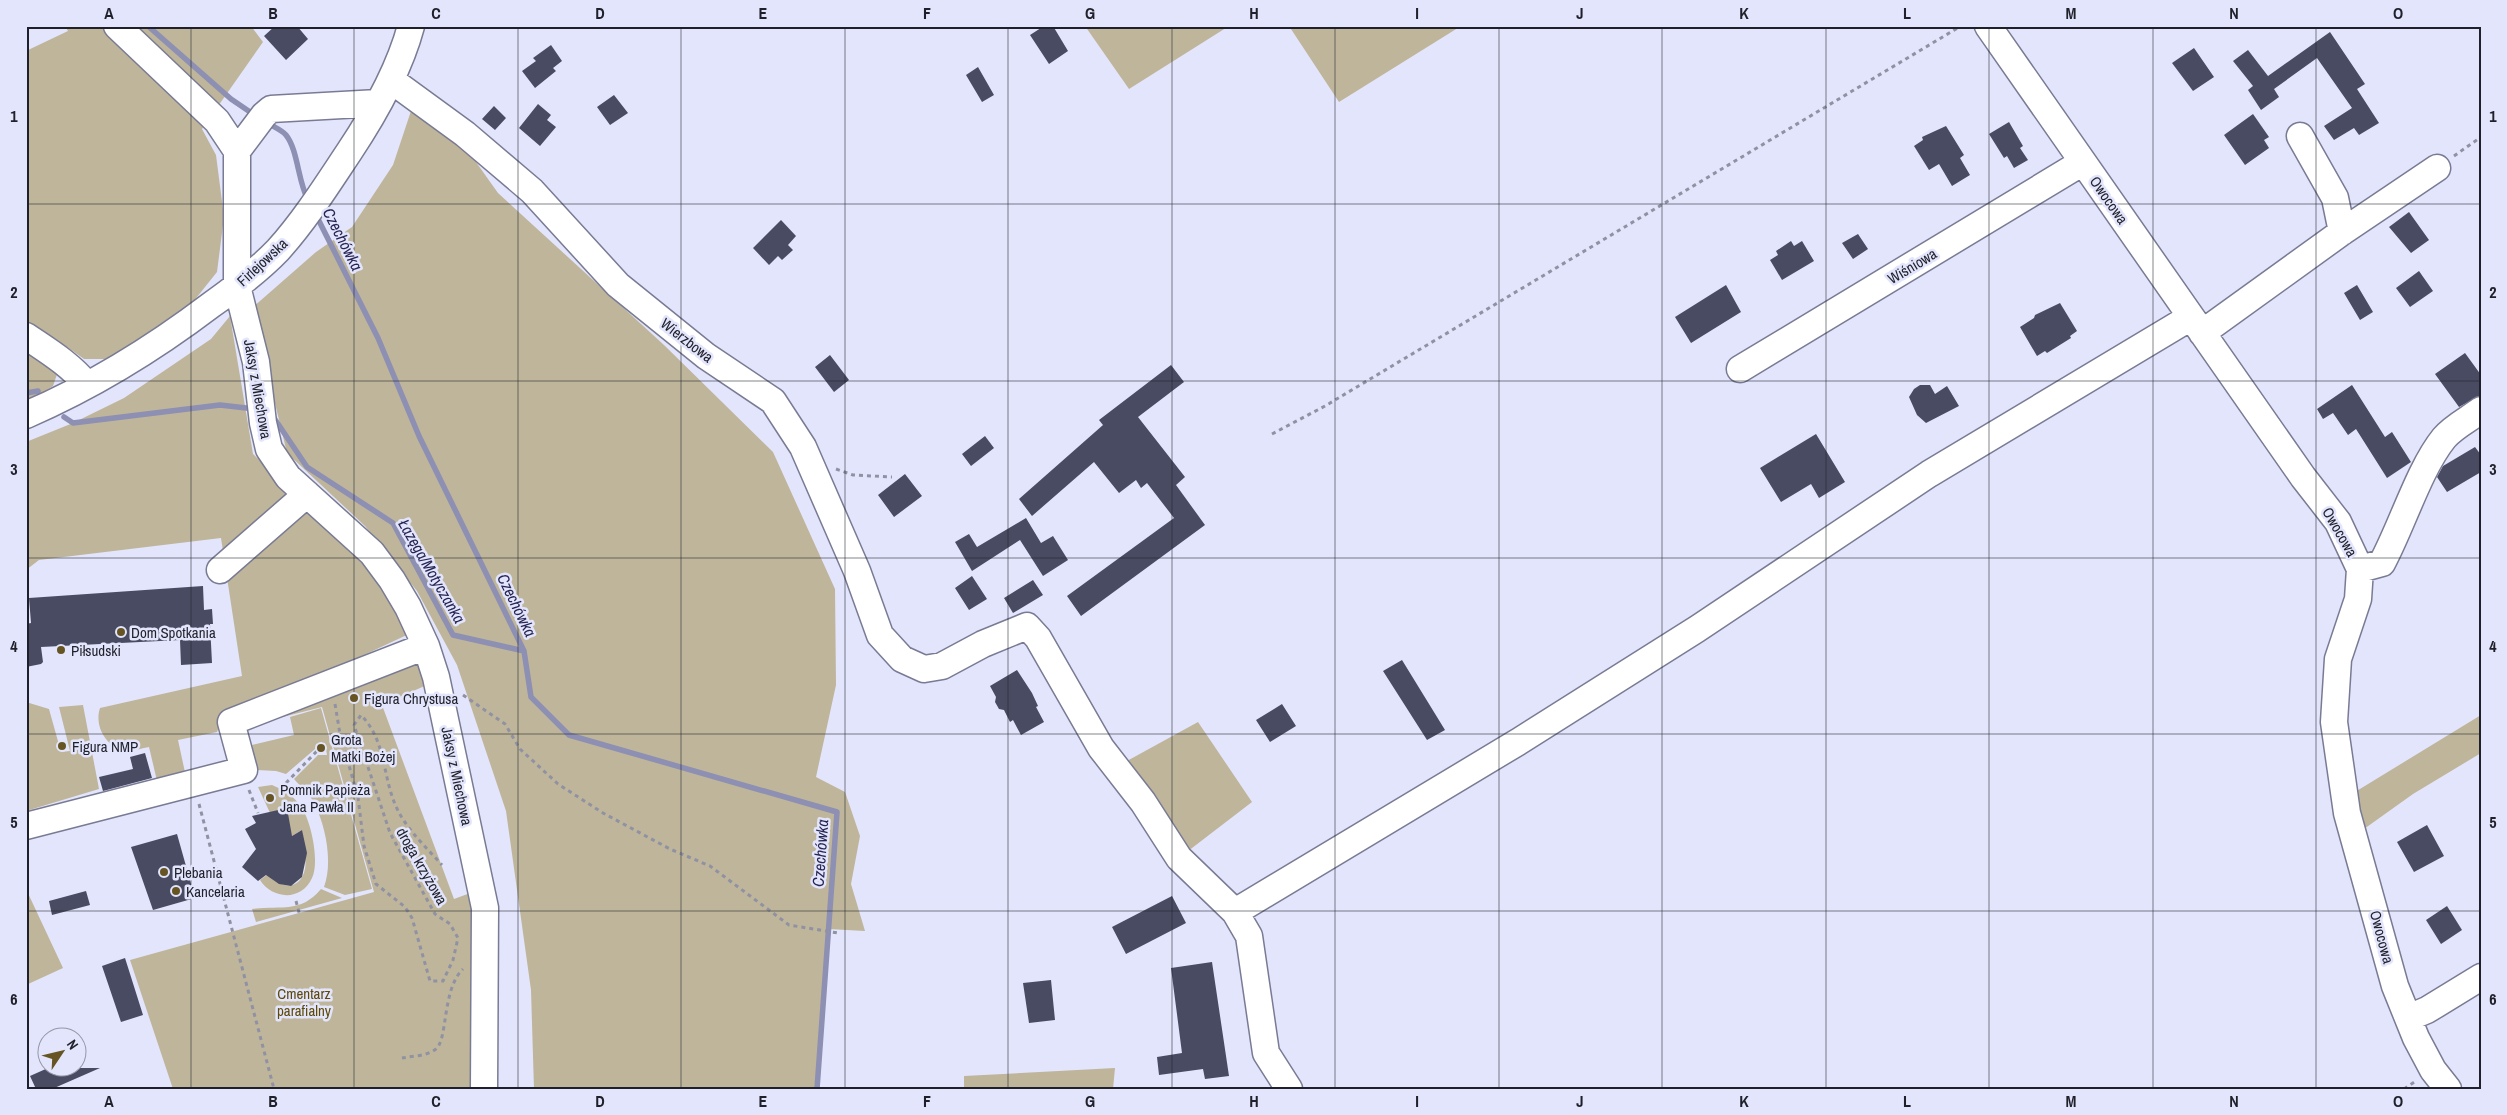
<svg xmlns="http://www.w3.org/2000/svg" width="2507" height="1115" viewBox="0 0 2507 1115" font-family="'Archivo Narrow',sans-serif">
  <rect width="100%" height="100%" fill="#e3e5fc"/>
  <path fill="#bfb59a" d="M65 26H251L263 42 202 129 216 155 224 217 217 272 193 302 109 359H84L56 339 26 324V51L68 31Z
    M1085 26H1229L1129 89Z
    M1289 26H1461L1339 102Z
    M413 105 461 141 498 193 664 345 773 452 835 589 836 685 816 777 845 792 860 836 851 884 865 931 828 929 817 1089H534L531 990 506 811 457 665 417 591 365 526 287 453 252 308 316 252 352 227 393 165Z
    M230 316 253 454 366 560 411 633 221 722 217 732 178 740 186 777 158 785 149 747C142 748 131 752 125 751 106 747 94 726 100 708L242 676 221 538 39 560 26 570V442L73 423 124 398 211 339Z
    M26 336 62 360 53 386 26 402Z
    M420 658 429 684 382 705 454 899 473 892 475 1089H173L130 960 374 892 322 707 263 722Z
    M26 702 49 709 61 752 70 751 59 707 83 705 99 789 26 811Z
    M321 708 372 889 345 895 324 887C333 863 326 826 314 803 310 794 300 786 294 779L318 755H327L325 743 316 744 315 749 286 774 276 771 257 770 252 745 294 735 290 717Z
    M2481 715V753L2413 794 2364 829 2355 792Z
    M1198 722 1252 802 1179 858 1116 767Z
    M272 785C284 790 292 795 300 805 311 819 320 862 312 878 301 902 272 899 260 880L268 874C279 888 300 892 305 869 307 860 302 841 302 830L292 836 284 821 271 815 258 787Z
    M26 889 63 968 26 985Z
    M321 889 342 898 256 922 252 909C281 905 300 914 321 889Z
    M1115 1068 1113 1089H964V1076Z"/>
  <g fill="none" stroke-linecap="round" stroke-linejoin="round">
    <path stroke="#8d8fb3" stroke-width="5.5" d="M148 26 231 99 256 116
      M266 122C272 126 282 130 286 135 298 150 298 182 308 200
      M316 215 378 338 419 436 524 651 531 697 569 735 837 812 817 1089
      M26 393 38 391
      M272 415 307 467 393 523 453 635 524 651
      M64 417 73 423 220 405 255 409"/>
  </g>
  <path fill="#494b62" d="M275 26H297L308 39 286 60 264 36Z
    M1044 26H1053L1068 51 1049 64 1030 35Z
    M2330 32 2365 84 2357 89 2379 123 2359 135 2354 128 2334 140 2324 126 2352 108 2317 58 2274 89 2279 97 2261 110 2248 90 2253 86 2233 61 2248 50 2268 76Z
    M551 45 562 61 553 68 556 71 535 88 522 71 536 61 533 58Z
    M2194 48 2214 77 2193 91 2172 63Z
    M978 67 994 95 982 102 966 75Z
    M614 95 628 113 610 125 597 107Z
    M538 104 551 115 547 120 556 127 540 146 519 128Z
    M494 106 506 118 495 130 482 119Z
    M2253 114 2269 137 2264 140 2269 148 2245 165 2224 135Z
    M2009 122 2023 146 2020 148 2028 160 2014 168 2007 156 2004 158 1989 134Z
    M1946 126 1964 155 1960 158 1970 175 1952 186 1939 164 1929 170 1914 146 1923 140 1922 137Z
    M2409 212 2429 240 2411 253 2389 227Z
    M781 220 796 236 788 245 793 250 782 260 778 256 769 265 753 248Z
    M1858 234 1868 249 1853 259 1842 243Z
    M1791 241 1794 246 1802 241 1814 261 1782 280 1770 260 1778 255 1776 251Z
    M2419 271 2433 291 2410 307 2396 288Z
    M1726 285 1741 312 1691 343 1675 317Z
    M2357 285 2373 312 2360 320 2344 293Z
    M2060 303 2077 331 2070 336 2071 338 2047 353 2045 351 2037 356 2020 327 2034 318 2035 315Z
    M2465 353 2481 375V395L2459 407 2435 374Z
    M830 355 849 380 834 392 815 367Z
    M1171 365 1184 382 1138 417 1185 477 1176 485 1205 525 1081 616 1067 596 1174 518 1147 483 1141 488 1136 480 1119 493 1094 462 1032 516 1019 499 1103 425 1099 420Z
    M1920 385H1930L1935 394 1947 386 1959 406 1926 423 1917 415 1909 397 1914 389Z
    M2352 385 2385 437 2392 432 2411 462 2387 478 2356 429 2348 435 2333 413 2323 419 2317 409Z
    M1816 434 1845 482 1819 498 1811 484 1781 502 1760 468Z
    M985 436 994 448 971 466 962 454Z
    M2475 447 2481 455V472L2447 492 2437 477 2443 466Z
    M905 474 922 496 894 517 878 495Z
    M1026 518 1041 543 1053 536 1068 560 1043 576 1020 540 972 571 955 542 969 534 977 547Z
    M972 576 987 599 969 610 955 588Z
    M1033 580 1043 595 1013 613 1004 598Z
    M203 586 204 610 212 609 213 624H210L212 663 181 665 180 640 41 647 43 662 41 664 26 667V624L31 623 29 598Z
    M1402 660 1445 730 1427 740 1383 671Z
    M1017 670 1032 693 1038 706 1036 707 1044 722 1021 735 1013 720 1010 722 1004 710 999 709 995 702 996 697 990 686Z
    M1282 704 1296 726 1270 742 1256 720Z
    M145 753 152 778 103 791 99 777 133 769 130 757Z
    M287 808 292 836 302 830 307 853 302 877 291 886 279 884 266 875 258 881 242 867 256 849 245 829 256 823 252 816Z
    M2427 825 2444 856 2414 872 2397 842Z
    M177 834 195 898 153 910 131 847Z
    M86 891 90 905 52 915 49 901Z
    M1172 896 1186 923 1126 954 1112 927Z
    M2447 906 2462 930 2441 944 2426 920Z
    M125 958 143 1015 121 1022 102 966Z
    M1212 962 1229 1076 1205 1079 1203 1069 1159 1075 1157 1057 1182 1053 1171 968Z
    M1051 980 1055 1020 1029 1023 1023 983Z
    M48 1068H100L52 1089H36L30 1076Z"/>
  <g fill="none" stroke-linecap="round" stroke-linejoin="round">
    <defs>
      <path id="minor" d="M117 26 217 121 237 151V286L256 362 263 423 269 449 288 477 372 553 392 580 408 607 426 646 436 677 485 908 484 1089
        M1988 26 2303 477 2338 522 2360 569 2358 599 2338 659 2334 722 2347 813 2395 986 2416 1038 2433 1070 2448 1089
        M391 80 465 134 532 191 618 285 706 356 773 401 803 447 857 571 880 635 902 659 924 669 942 666 983 644 1027 626 1038 638 1101 748 1143 802 1179 858 1235 912 1249 936 1266 1053 1289 1089
        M2300 136 2335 198 2342 232
        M237 151 264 115 271 109 378 103
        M2202 333 2342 232 2437 168
        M26 336C48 351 70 364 87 385
        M1740 369 2083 162
        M26 415C93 386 153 349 211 305 235 288 258 271 278 250 305 220 327 185 349 152 375 113 399 71 411 26
        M2360 569 2382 563C2402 526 2419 469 2444 438 2453 427 2469 419 2481 410
        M220 570 307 494
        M26 826 244 770 231 722 426 646
        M1235 912 1518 742 1697 629 1929 474 2191 317
        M2408 1018 2427 1010 2481 977"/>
    </defs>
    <use href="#minor" stroke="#797b94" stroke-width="29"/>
    <path stroke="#9092a3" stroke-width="3" stroke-dasharray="4 4" stroke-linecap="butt" d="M2454 156 2481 137
      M1272 434 1325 406 1961 26
      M836 469 853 475 892 477
      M463 695 505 724 520 749 558 784 603 813 670 849 710 866 789 925 838 933
      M335 704 340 734 358 797 364 846 376 884 405 907 412 918 430 981H443L453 960 458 938 450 924 435 914 390 833 354 725 361 715C386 741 382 773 395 804 404 827 426 847 442 865
      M286 783 317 751
      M249 790 258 813
      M199 804 274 1089
      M296 901 300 916
      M402 1058C413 1056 427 1056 436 1049 448 1039 442 989 463 969
      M2404 1089 2416 1081"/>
    <use href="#minor" stroke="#fff" stroke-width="26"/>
  </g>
  <path fill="none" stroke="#1f202a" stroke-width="1" stroke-opacity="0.55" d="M191 26V1089M354 26V1089M518 26V1089M681 26V1089M845 26V1089M1008 26V1089M1172 26V1089M1335 26V1089M1499 26V1089M1662 26V1089M1826 26V1089M1989 26V1089M2153 26V1089M2316 26V1089M26 204H2481M26 381H2481M26 558H2481M26 734H2481M26 911H2481"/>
  <g fill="#665523" stroke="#e3e5fc" stroke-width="2">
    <circle cx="121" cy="632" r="5"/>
    <circle cx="61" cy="650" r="5"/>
    <circle cx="354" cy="698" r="5"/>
    <circle cx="62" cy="746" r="5"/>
    <circle cx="321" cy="748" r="5"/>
    <circle cx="270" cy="798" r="5"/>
    <circle cx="164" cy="872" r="5"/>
    <circle cx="176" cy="891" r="5"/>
  </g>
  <g text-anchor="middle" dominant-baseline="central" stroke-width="5" stroke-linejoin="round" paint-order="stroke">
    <g font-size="15" fill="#1f202a" stroke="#e3e5fc">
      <text transform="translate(2109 200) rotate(55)">Owocowa</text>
      <text transform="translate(262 262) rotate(-43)">Firlejowska</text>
      <text transform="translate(1912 266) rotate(-31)">Wiśniowa</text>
      <text transform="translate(687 340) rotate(38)">Wierzbowa</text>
      <text transform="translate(258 389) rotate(80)">Jaksy z Miechowa</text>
      <text transform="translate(2340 532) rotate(60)">Owocowa</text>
      <text transform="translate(457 776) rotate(78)">Jaksy z Miechowa</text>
      <text transform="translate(422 866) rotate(60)">droga krzyżowa</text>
      <text transform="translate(2382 937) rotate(75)">Owocowa</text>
    </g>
    <g font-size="15" fill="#1f202a" stroke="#e3e5fc" text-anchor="start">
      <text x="131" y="632">Dom Spotkania</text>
      <text x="71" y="650">Piłsudski</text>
      <text x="364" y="698">Figura Chrystusa</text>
      <text x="331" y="739">Grota<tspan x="331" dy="17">Matki Bożej</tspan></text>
      <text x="72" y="746">Figura NMP</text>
      <text x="280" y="789">Pomnik Papieża<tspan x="280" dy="17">Jana Pawła II</tspan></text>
      <text x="174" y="872">Plebania</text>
      <text x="186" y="891">Kancelaria</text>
    </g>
    <g font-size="15" fill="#5d4905" stroke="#e3e5fc">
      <text x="304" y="993">Cmentarz<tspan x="304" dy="17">parafialny</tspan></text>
    </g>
    <g font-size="16" font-style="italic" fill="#262553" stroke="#e3e5fc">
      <text transform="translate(343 239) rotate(63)">Czechówka</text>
      <text transform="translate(432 571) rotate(60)">Łazęga/Motyczanka</text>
      <text transform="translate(517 605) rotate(64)">Czechówka</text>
      <text transform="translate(820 853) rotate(-86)">Czechówka</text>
    </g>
  </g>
  <rect width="2507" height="1115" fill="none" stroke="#e3e5fc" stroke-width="55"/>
  <g transform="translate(62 1052) rotate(55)"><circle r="24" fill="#e3e5fc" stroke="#9596a8"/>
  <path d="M0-4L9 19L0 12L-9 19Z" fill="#665523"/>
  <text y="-8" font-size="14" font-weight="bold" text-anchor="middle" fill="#1f202a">N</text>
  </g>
  <rect x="28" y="28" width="2452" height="1060" fill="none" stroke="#1f202a" stroke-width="2"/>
  <g font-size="16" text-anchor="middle" font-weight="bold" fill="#1f202a">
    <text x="109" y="19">A</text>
    <text x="273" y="19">B</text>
    <text x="436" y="19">C</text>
    <text x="600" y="19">D</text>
    <text x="763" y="19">E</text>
    <text x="927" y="19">F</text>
    <text x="1090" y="19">G</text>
    <text x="1254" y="19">H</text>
    <text x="1417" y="19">I</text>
    <text x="1580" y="19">J</text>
    <text x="1744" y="19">K</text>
    <text x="1907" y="19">L</text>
    <text x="2071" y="19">M</text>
    <text x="2234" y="19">N</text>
    <text x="2398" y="19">O</text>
    <text x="14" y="122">1</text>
    <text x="2493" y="122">1</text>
    <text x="14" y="298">2</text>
    <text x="2493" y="298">2</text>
    <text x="14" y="475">3</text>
    <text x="2493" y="475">3</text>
    <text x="14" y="652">4</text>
    <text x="2493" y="652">4</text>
    <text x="14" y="828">5</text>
    <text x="2493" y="828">5</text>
    <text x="14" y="1005">6</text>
    <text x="2493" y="1005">6</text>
    <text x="109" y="1107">A</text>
    <text x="273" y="1107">B</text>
    <text x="436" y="1107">C</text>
    <text x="600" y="1107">D</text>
    <text x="763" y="1107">E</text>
    <text x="927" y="1107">F</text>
    <text x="1090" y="1107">G</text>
    <text x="1254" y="1107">H</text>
    <text x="1417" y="1107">I</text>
    <text x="1580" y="1107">J</text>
    <text x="1744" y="1107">K</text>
    <text x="1907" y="1107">L</text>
    <text x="2071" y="1107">M</text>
    <text x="2234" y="1107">N</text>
    <text x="2398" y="1107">O</text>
  </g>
</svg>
